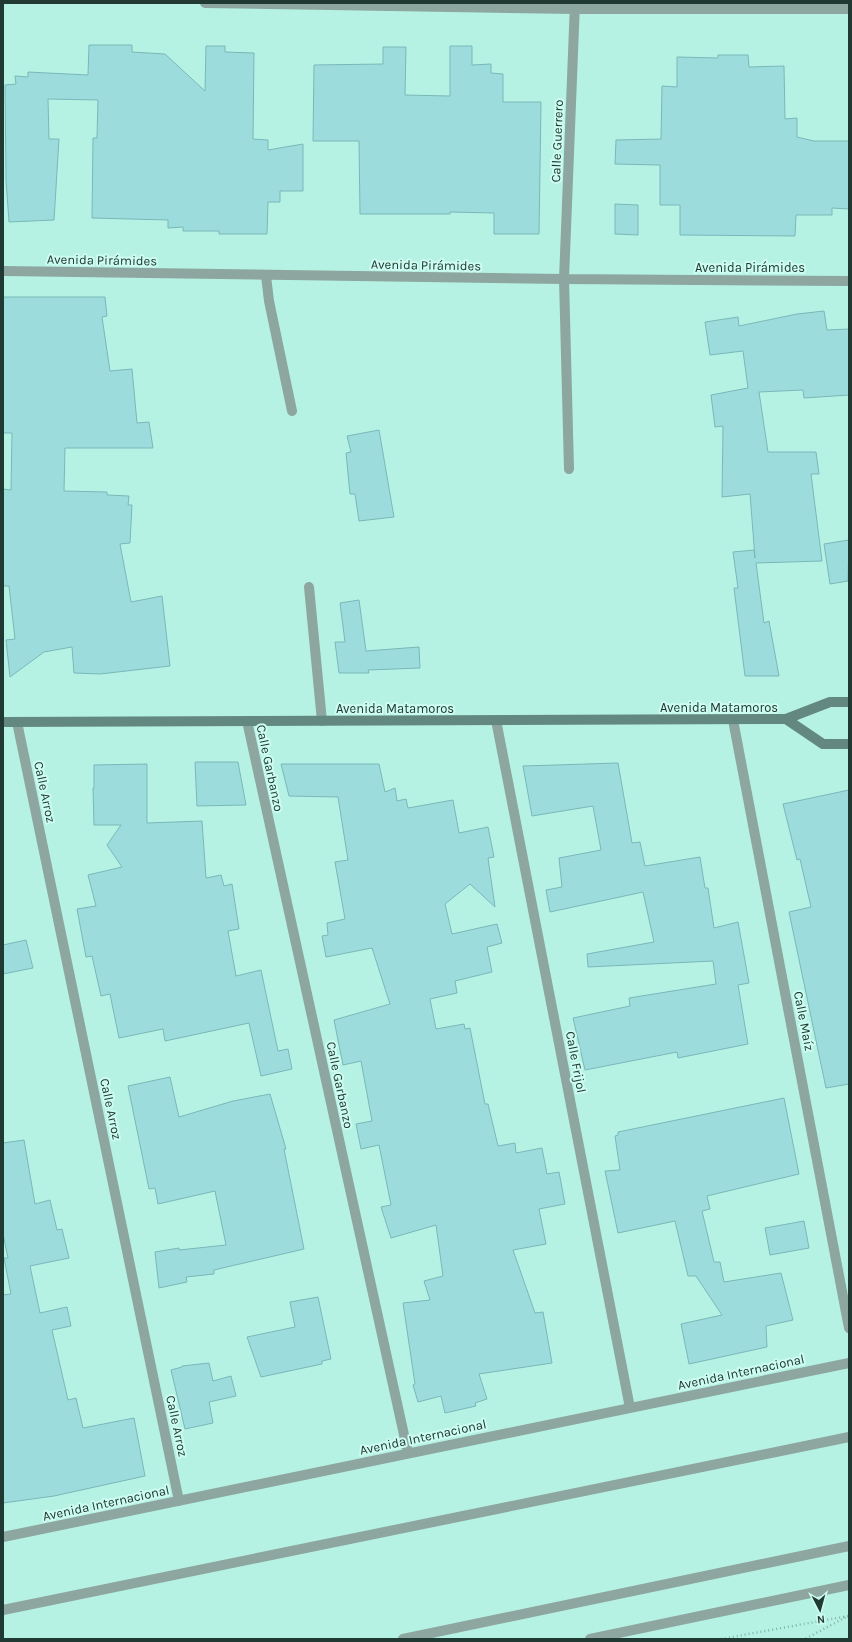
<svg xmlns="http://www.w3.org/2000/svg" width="852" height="1642" viewBox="0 0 852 1642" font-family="Karla,sans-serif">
  <rect width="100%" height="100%" fill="#b6f2e3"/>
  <path fill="#9cdcdd" stroke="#79b8b9" d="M89 45H132V52L165 54 205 91 206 46H225V52L254 53 253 139 268 140V150L303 144V191H280V202H268L267 234H219V231H183V227L168 228V220L92 218 93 138H97L98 100 48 99 49 139H59L54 220 9 222 6 180 5 85 16 84 15 76 28 77V72L88 75Z
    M450 46H472V65L491 64V73L503 74V102H541L539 234H494V213L450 212V214H360L359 141H313L314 65 383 64V47H406L405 95 450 96Z
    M718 55H748L749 67 784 66 785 119 797 118V137L814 141H849V209L832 208V215H796L795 236 680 235V205H660V165L615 164 616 140 661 139 662 86 677 87V57L718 58Z
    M615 204 638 205V235L615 234Z
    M3 297H105L107 316 102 317 110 371 132 369 137 423 149 422 153 448H65L64 491 107 492V495L129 496 128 505H132L130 543 120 544 131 602 162 596 170 666 100 674 74 673 72 647 44 652 10 677 6 640 15 639 9 586H3V489L11 490 12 433H3Z
    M824 311 827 330 849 329V395L804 398 803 390 759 392 768 452H816L819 474H811L822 561 756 563 764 623 769 621 779 676H745L734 588H738L733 552 754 550 755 558 750 494 722 497 723 426 715 427 711 395 748 388 743 351 710 355 705 322 738 317 739 326 797 314Z
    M379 430 394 517 359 521 355 494H350L346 453 351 452 347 436Z
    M849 540 848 581 830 584 824 544Z
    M359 600 366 651 419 647 420 668 368 670 369 673H339L335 642H345L340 603Z
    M195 762H238L246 805 197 806Z
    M618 763 632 843 640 842 645 866 700 857 705 888H708L714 928 738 922 749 983 738 985 748 1044 678 1058 677 1052 585 1070 573 1018 630 1006 629 998 716 984 713 961 588 967 587 954 654 942 643 892 550 912 546 890 562 887 559 858 601 850 593 806 532 816 523 766Z
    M147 764V823L202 821 206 878 221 875 224 886 232 884 239 929 228 931 236 976 261 970 278 1051 288 1049 292 1069 261 1076 249 1023 165 1041 163 1029 119 1038 110 994 101 996 92 956 86 957 77 909 96 906 88 875 122 867 107 845 121 825H94L93 788H94V765Z
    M281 764H379L385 792 395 788 397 801 406 799 408 808 453 800 459 833 488 827 494 857 488 858 495 907 470 884 445 904 452 934 497 924 502 943 487 947 492 972 455 981 457 993 430 999 436 1029 464 1024 465 1029 470 1028 485 1104H488L498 1146 515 1143 516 1153 542 1148 547 1174 559 1172 565 1204 539 1209 546 1244 513 1250 535 1313 543 1312 552 1363 479 1374 487 1399 475 1403 476 1406 445 1413 441 1396 418 1402 413 1385 415 1384 403 1303 430 1300 424 1281 443 1276 436 1225 391 1238 381 1207 391 1205 379 1145 361 1149 356 1124 372 1121 361 1061 343 1065 334 1020 390 1004 372 948 326 957 322 936 328 935 327 923 345 919 335 862 348 860 338 797 289 796Z
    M849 790V1084L826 1088 789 912 811 907 800 859 797 860 783 804Z
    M26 940 33 968 3 974V945Z
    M170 1077 179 1117 233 1101 270 1094 286 1149H284L304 1249 214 1270V1274L186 1277 187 1282 159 1288 155 1252 179 1248V1250L226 1245 215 1191 158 1204 155 1188 149 1189 128 1086Z
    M784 1098 799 1174 707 1196 710 1209 702 1211 714 1262H720L724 1282 781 1273 793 1320 766 1326 767 1347 689 1364 681 1324 722 1315 696 1276H688L675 1221 618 1233 605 1171 620 1170 615 1136 618 1135V1132Z
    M24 1140 35 1204 50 1200 57 1230 62 1229 69 1258 30 1266 40 1313 67 1307 71 1326 52 1330 68 1400 76 1398 83 1428 134 1418 145 1476 54 1496 3 1503V1295L11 1294 4 1258H8L3 1234V1143Z
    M804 1221 809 1248 770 1255 765 1228Z
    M318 1297 331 1359 322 1361V1364L261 1377 247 1337 295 1327 290 1302Z
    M209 1363 213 1381 231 1376 236 1396 209 1402 213 1423 185 1429 171 1370 182 1367V1366Z"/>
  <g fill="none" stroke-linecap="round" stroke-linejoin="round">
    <path stroke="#84b3a8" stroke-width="2.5" stroke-dasharray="1 3" stroke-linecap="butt" d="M721 1639 848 1616 805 1639"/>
    <path stroke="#8da69f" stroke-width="10" d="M266 276 269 301 292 411
      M564 279 569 469
      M309 587 322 721
      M3 1610 849 1437
      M403 1639 849 1546
      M590 1639 849 1585"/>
    <path stroke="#8da69f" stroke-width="10" d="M205 3 575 9H849
      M3 271 564 279 849 281
      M564 279 575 3
      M496 720 630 1408
      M733 720 849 1328
      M247 721 408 1453
      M17 722 179 1501
      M3 1537 849 1363"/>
    <path stroke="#63887f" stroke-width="10" d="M786 719 823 744H849
      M3 722 786 719 830 702H849"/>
  </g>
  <g text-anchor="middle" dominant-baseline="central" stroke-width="4" stroke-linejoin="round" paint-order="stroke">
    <g font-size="13" fill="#213933" stroke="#cdfcf0">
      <text transform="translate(557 141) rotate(-88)">Calle Guerrero</text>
      <text transform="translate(102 260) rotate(1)">Avenida Pirámides</text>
      <text transform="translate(426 265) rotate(1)">Avenida Pirámides</text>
      <text x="750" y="267">Avenida Pirámides</text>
      <text x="719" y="707">Avenida Matamoros</text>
      <text x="395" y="708">Avenida Matamoros</text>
      <text transform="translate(270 768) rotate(78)">Calle Garbanzo</text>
      <text transform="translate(45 792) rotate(78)">Calle Arroz</text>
      <text transform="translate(804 1021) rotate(79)">Calle Maíz</text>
      <text transform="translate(576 1062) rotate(79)">Calle Frijol</text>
      <text transform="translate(340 1085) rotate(78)">Calle Garbanzo</text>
      <text transform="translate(111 1109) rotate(78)">Calle Arroz</text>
      <text transform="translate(741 1372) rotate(-12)">Avenida Internacional</text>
      <text transform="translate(177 1426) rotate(78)">Calle Arroz</text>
      <text transform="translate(423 1437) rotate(-12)">Avenida Internacional</text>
      <text transform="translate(106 1503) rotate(-12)">Avenida Internacional</text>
    </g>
  </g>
  <rect width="852" height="1642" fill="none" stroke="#213933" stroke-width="8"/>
  <g transform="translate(820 1610) rotate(174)" stroke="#cdfcf0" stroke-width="3" paint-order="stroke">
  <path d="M0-3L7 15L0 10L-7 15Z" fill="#213933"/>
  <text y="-6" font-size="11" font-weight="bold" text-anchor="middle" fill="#213933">N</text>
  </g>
</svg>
